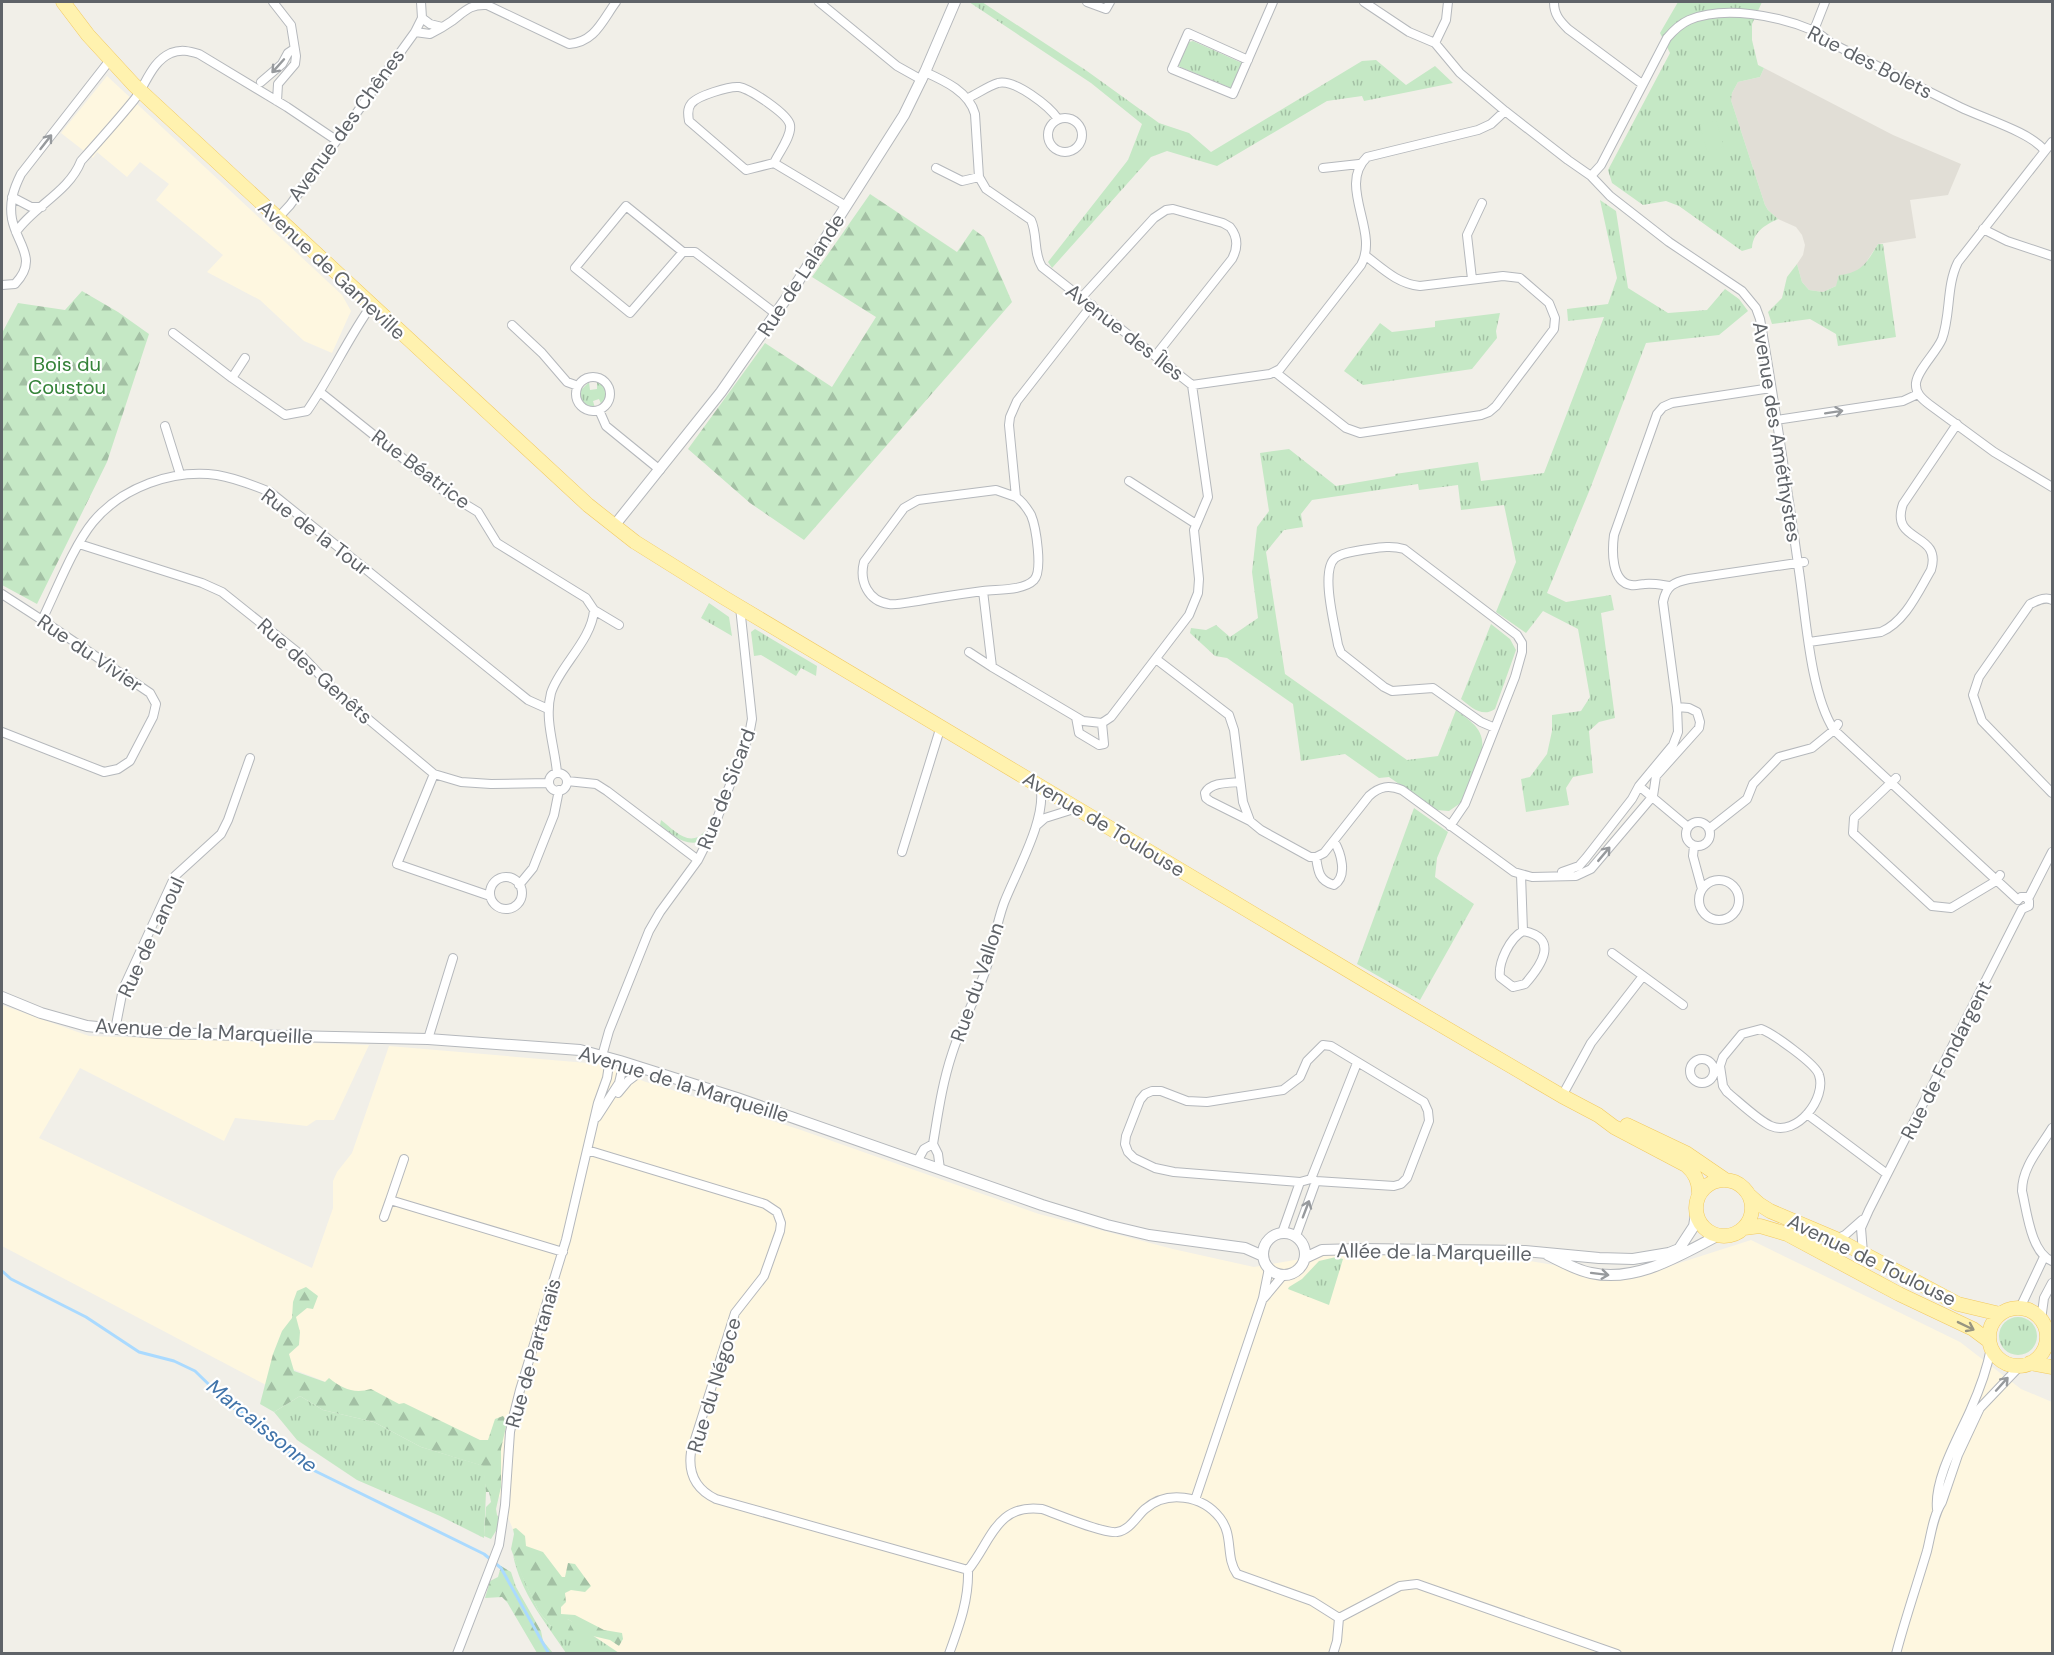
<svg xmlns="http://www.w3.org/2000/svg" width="2054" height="1655" viewBox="0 0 2054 1655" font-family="'DM Sans',sans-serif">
  <defs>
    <pattern id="grass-tufts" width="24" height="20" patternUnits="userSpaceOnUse" patternTransform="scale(1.5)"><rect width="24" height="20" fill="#c5e8c5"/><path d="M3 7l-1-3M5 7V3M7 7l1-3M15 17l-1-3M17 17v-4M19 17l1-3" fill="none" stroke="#a3c0a4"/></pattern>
    <pattern id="forest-firs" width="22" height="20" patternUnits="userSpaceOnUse" patternTransform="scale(1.5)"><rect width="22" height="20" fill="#c5e8c5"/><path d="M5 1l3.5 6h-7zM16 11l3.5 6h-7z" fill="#a3c0a4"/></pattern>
  </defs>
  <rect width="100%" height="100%" fill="#f1efe8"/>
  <path fill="#fef7e0" d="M107 76 342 295 351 311 332 353 304 341 260 300 207 272 223 255 156 200 169 184 140 162 127 177 97 152 93 158 61 133Z
    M2 1005 89 1036 369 1045 334 1120H316L307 1126 235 1118 224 1141 80 1068 39 1138 312 1268 333 1208V1181L337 1172 352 1153 389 1046 599 1064 646 1082 798 1129 1039 1214 1173 1249 1254 1267 1347 1251 1501 1256 1613 1275 1670 1266 1751 1240 1960 1342 2021 1389 2052 1402V1653H619L543 1602 476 1440 277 1363 266 1385 2 1246Z"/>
  <path fill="#e1ded6" d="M1764 68 1893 135 1961 164 1948 195 1910 200 1916 238 1878 244 1863 267 1836 286 1823 292 1809 290 1802 282 1797 264 1803 255 1805 245 1802 235 1796 227 1778 219 1768 210 1765 205 1731 100 1732 93 1738 82 1760 77Z"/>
  <path fill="url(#grass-tufts)" d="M969 2H982L1087 71 1159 123 1189 133 1211 152 1362 61 1376 60 1406 85 1435 66 1453 83 1364 101 1362 96 1327 101 1217 166 1167 151 1151 157 1052 268 1048 262 1128 160 1142 124 1091 83Z
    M1678 2H1762L1752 24V40L1758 65 1764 68 1760 77 1738 82 1732 93 1731 100 1765 205 1768 210 1778 219C1765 225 1753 232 1752 248L1742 251 1679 206 1666 201 1643 205 1612 183 1608 170 1670 53 1660 33Z
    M1193 41 1242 63 1231 88 1178 66 1189 42Z
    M1600 200 1616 211 1628 288 1668 313 1707 310 1725 289 1739 299 1748 311 1719 335 1646 343 1590 489 1547 593 1566 602 1611 595 1614 610 1601 613 1615 718 1599 722 1589 731 1593 773 1573 777 1566 788 1569 805 1526 812 1521 779 1530 777 1547 754 1552 731V715L1581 711 1590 697 1578 629 1543 611 1526 633 1496 612 1516 562 1504 505 1461 510 1458 485 1419 490 1418 484 1312 500 1301 514 1303 527 1284 530 1266 552 1285 674 1407 760 1438 756 1456 710C1470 721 1485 729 1482 749L1462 802 1449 811 1436 810 1389 777 1379 778 1345 754 1301 761 1293 704 1227 658 1215 656 1190 633 1191 628 1206 630 1216 625 1230 637 1258 618 1252 572 1257 527 1269 511 1260 453 1289 449 1336 486 1395 476V474L1478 462 1481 481 1544 473 1604 317 1568 321 1567 309 1608 304 1617 278Z
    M1878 244H1883L1896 337 1838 346 1836 334 1810 319 1772 324 1768 312 1782 298 1787 277 1797 264 1802 282 1809 290 1823 292 1836 286 1839 275C1862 273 1867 262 1878 244Z
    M1500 313 1496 331 1497 338 1472 369 1363 385 1344 371 1380 323 1392 332 1435 327V321Z
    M597 381 606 388 608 398 602 406 599 399 593 401 595 408H588L581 399V390L589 382 590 390 597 389Z
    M709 603 729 617 732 636 701 618Z
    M1491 624 1510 639 1516 650 1495 709C1482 718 1471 707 1461 699Z
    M755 629 817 666 816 676 801 668 796 676 761 655 754 656 751 632Z
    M1414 808 1448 832 1437 858 1435 877 1474 904 1420 1000 1357 964Z
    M661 820C674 830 690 849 705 831L699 842C683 846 672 834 660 825Z
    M1336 1257 1343 1259 1329 1305 1288 1289 1289 1287 1302 1279 1319 1261Z
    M1999 1336a19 19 0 1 1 38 0a19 19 0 1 1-38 0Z
    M300 1396 323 1410 374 1422 421 1447 484 1466 486 1492 484 1538 440 1516 357 1480 297 1440 274 1412Z
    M513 1555 539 1612 551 1626 568 1619 619 1653H566C545 1621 521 1594 513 1555Z"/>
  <path fill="url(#forest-firs)" d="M870 194 957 252 973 229 984 237 1012 302 804 540 750 503 688 449 765 343 832 387 876 317 812 277Z
    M82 291 118 312 149 334 107 462 37 604 2 585V333L18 303 65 310Z
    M306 1287 318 1296 313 1309 307 1308 296 1317 300 1332 299 1345 289 1354 294 1371 325 1382 329 1378C343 1389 354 1394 371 1389L399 1404 404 1403 480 1440H488L495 1419 503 1416 507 1422 501 1449V1487L496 1509 497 1515 502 1521 491 1539 484 1536 486 1507 491 1502 489 1492H486L483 1466 421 1447 374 1422 323 1410 300 1396 274 1412 260 1404 273 1354 282 1331 292 1318 293 1302 297 1291Z
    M516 1528 525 1536 526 1546 543 1552 562 1577H565L568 1563 575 1564 591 1586 585 1592 571 1590 565 1593 566 1602 561 1607V1614L575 1615 604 1630 622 1633 623 1639 619 1646 610 1640 584 1634V1631L571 1636 568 1630 572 1622 568 1619 560 1629 551 1626 539 1612 517 1565 511 1549 514 1534 513 1529Z
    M501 1566 511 1572 516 1587 541 1631 543 1641 553 1653H537L507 1602 502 1597 485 1598 490 1581 498 1577Z"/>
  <path fill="#c5e8c5" d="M1716 120 1724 147 1707 152 1700 125Z"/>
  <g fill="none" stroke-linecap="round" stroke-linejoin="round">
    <path stroke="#aadaff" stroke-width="3" d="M2 1271 11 1279 86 1317 139 1352 174 1361 195 1371 233 1408 265 1424 282 1447 309 1468 484 1554 501 1568 549 1654"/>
    <defs>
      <path id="minor" d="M273 2 291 25 296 56 295 64 278 84 277 101
        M819 2 897 66 922 80
        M1087 2 1106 9 1110 2
        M1364 2 1409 32 1435 43 1460 73 1505 111 1568 160 1591 176 1610 196 1669 242 1742 291 1756 308 1760 319C1775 403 1787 487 1799 571 1806 617 1810 693 1834 730L2018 900
        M1554 2C1554 14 1559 20 1568 29L1642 84
        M422 18 430 24 442 27
        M1814 30 1825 2
        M415 32 430 34C438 30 445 26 452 21 465 11 470 4 487 5L569 44C595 42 602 21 616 2
        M1435 43 1446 20 1448 2
        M1248 60 1188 33 1172 69 1233 94 1273 2
        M925 72C945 81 969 92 975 114L979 177 986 189 1031 220C1038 235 1033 253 1042 267L1192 385 1208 497 1194 530 1199 579 1198 593 1189 615 1111 717 1102 723 1083 721 992 667 983 591C961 594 940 597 918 601 909 602 898 605 889 604 868 601 859 581 864 562L904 508 918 500 996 490 1016 497
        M261 82 282 64 288 53 294 49
        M968 98C977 94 988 86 998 83 1015 79 1049 106 1058 119
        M1048 135a17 17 0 1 1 34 0a17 17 0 1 1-34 0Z
        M2052 142 1958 262C1946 286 1951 314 1942 339 1936 353 1918 369 1916 383 1915 393 1922 399 1930 405L1994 452 2052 487
        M774 163 746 170 689 121C688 115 687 109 691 104 696 96 730 86 739 87 750 89 788 114 790 125 792 136 779 152 774 163L846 206
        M936 168 962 181 979 177
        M1323 168 1359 164
        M1591 176 1601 165 1667 38C1673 31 1680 24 1689 20 1725 5 1778 16 1812 30 1819 32 1825 39 1831 43 1874 64 1917 86 1960 107 1982 118 2031 132 2045 151
        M12 197 31 207H42
        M277 219 290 205 415 32 422 18 421 2
        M1983 229 2007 241 2052 256
        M16 232C34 206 69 192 81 161 99 141 117 121 134 100 146 85 151 62 171 53 181 49 189 51 199 54L287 107 336 140
        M683 252 630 313 575 268 626 206 683 252H695L776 314
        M1472 279 1467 235 1482 203
        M2 285 15 284C39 259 17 245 12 219 9 202 14 188 21 174L110 60
        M1082 297 1154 218 1166 210 1173 209 1223 223 1230 227C1238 237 1238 248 1232 259L1156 355
        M512 325 542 353 567 382 578 386
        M173 333 232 378
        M245 358 232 378 285 415 307 411C330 378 347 340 371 306
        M1275 372 1346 428 1360 433 1481 415 1489 412 1496 406 1554 329 1555 318 1549 303 1520 278 1503 276 1420 286C1398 284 1383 269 1366 256
        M576 394a17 17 0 1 1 34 0a17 17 0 1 1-34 0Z
        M1192 385 1270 374 1280 369 1361 265C1380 232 1337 186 1367 157L1478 130 1491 124 1505 111
        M320 392 445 492 478 512 497 543 586 598 594 610 619 625
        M599 410 606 426 660 470
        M1776 420 1903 401 1918 394
        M165 426 180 474
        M1129 481 1196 524
        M79 544 202 583 222 592 301 655 337 693 434 774 461 782 491 784 549 783
        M1670 586C1662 585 1653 583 1645 584 1640 584 1636 586 1631 585 1611 582 1612 550 1614 535L1657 414 1663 407 1672 403 1771 388
        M983 591C998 589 1023 591 1034 580 1043 571 1036 527 1031 515 1027 508 1023 502 1016 497L1009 425 1010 417 1017 401 1092 305
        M2 594 42 620 150 693 156 704 153 717 130 761 118 769 104 772 2 732
        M2052 600C2045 596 2037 601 2030 604L1979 677 1973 695 1982 721 2052 793
        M42 620C56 591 74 545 93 522 122 487 173 469 217 475 235 478 253 485 270 492L528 700 548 709
        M1809 642 1881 632C1905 622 1918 592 1931 570 1943 531 1889 544 1903 504L1957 424
        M969 652 992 667
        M1156 659 1229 715 1234 730 1243 802 1250 821 1261 830 1310 857H1316L1324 853 1369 796C1380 786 1389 785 1402 790L1514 872 1532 877 1576 876 1591 869 1653 796 1656 776 1699 728 1700 722 1697 712 1689 708 1677 707
        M1076 717 1079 733 1099 745 1104 744 1102 723
        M557 773C555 747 544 720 551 693 559 667 592 640 594 610
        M549 782a9 9 0 1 1 18 0a9 9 0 1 1-18 0Z
        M434 774 397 864 490 896
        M1896 778 1854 818 1853 833 1932 906 1951 908 1996 881 2000 875
        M567 781 596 784 607 791 698 860
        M1240 782C1229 783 1211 782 1205 793L1206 798 1210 801 1250 821
        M1639 786 1688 827
        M1686 834a12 12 0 1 1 24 0a12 12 0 1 1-24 0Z
        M1037 825 1045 818 1077 808
        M1450 826 1465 804 1515 677 1522 652V643L1517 635 1404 549C1390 545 1377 548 1362 550 1353 552 1343 552 1335 558 1320 571 1335 626 1338 645L1341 653 1384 687 1392 691 1433 688 1481 722 1495 728
        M1709 829 1747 799 1753 784 1779 757 1812 748 1834 730 1838 724
        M1694 846 1693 856 1702 889
        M902 852 941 726
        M1316 857C1318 871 1319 881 1334 885 1348 876 1341 853 1334 841
        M1562 872 1579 866 1586 858 1632 799 1639 786 1673 745 1678 732 1677 707 1663 602C1666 586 1674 582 1689 579L1804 562
        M1521 875 1523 931
        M490 893a16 16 0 1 1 32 0a16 16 0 1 1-32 0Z
        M1699 900a20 20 0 1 1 40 0a20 20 0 1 1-40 0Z
        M519 885 533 868 554 815 559 790
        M2028 899 2052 852
        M1523 931C1561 938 1540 967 1525 984L1513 987 1500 977C1498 962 1510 938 1523 931Z
        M1612 953 1683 1005
        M1761 1029C1772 1033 1816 1064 1819 1075 1827 1098 1797 1137 1771 1126 1759 1121 1738 1101 1727 1092L1723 1086 1720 1066 1723 1057 1742 1034Z
        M115 1030 123 989 175 876 221 834 228 820 250 758
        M428 1039 453 958
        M1323 1045 1331 1046 1424 1102 1428 1111 1429 1121 1407 1178 1401 1184 1394 1186 1316 1181 1311 1179 1300 1182 1174 1172 1155 1168 1134 1158 1128 1152 1125 1144 1126 1136 1140 1100 1145 1094 1152 1091H1161L1187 1101 1207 1102 1283 1090 1300 1077 1307 1061Z
        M602 1056 609 1031 649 931 660 912 698 860 712 832 749 735 752 719 740 607
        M1690 1071a12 12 0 1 1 24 0a12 12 0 1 1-24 0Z
        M618 1093 628 1081 644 1069
        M1562 1096 1591 1043 1643 976
        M1807 1114 1887 1174
        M597 1117 619 1083 624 1062
        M2052 1128C2040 1148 2022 1167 2022 1191 2027 1212 2031 1253 2052 1261
        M933 1144 938 1154 940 1169
        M587 1150 765 1204 777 1212 781 1223 780 1231 764 1276 735 1313 691 1452C688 1473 695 1489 716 1499L968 1570
        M404 1159 390 1200 563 1252
        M918 1160 924 1149 933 1144C938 1114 942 1084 952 1054 961 1025 976 998 986 969 993 947 996 925 1004 903 1016 872 1048 817 1040 786
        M1311 1179 1357 1063
        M384 1217 390 1200
        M1282 1233 1300 1182
        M1296 1236 1316 1181
        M1836 1239 1845 1235 1862 1220
        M1863 1253 1861 1228 1869 1210 2022 909 2029 906V901L2026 897H2021L2018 900
        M1264 1298 1284 1274
        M2020 1308 2044 1257
        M2041 1320 2044 1298 2052 1283
        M1195 1500 1263 1298 1269 1268
        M1937 1509C1934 1479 1958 1438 1970 1411 1979 1391 1987 1370 1991 1348
        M1339 1618 1400 1586 1417 1584 1617 1654
        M457 1654 499 1545 505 1505 510 1432 513 1418 520 1390 566 1240 598 1103 607 1078 610 1058
        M949 1654C959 1626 969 1600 968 1570 991 1542 996 1503 1042 1509 1057 1514 1103 1534 1117 1532 1130 1530 1136 1517 1145 1509 1167 1490 1202 1495 1220 1518 1234 1536 1225 1557 1237 1574L1312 1601 1339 1618
        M1333 1654 1337 1641 1339 1618
        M1896 1654C1905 1619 1917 1585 1927 1551 1931 1535 1933 1516 1942 1502L1958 1455 1980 1408 2020 1366"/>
      <path id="tertiary" d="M614 526 721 392 797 283 904 115 925 72 955 2
        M2 997 41 1013 87 1026 157 1033 428 1039 580 1050 620 1061 737 1098 1042 1205 1107 1225 1149 1235 1245 1248 1263 1256
        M1263 1254a21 21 0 1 1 42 0a21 21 0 1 1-42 0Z
        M1548 1255C1562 1262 1576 1270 1591 1273 1637 1283 1680 1255 1719 1235
        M1305 1258 1322 1250 1360 1249 1525 1251 1599 1258 1633 1259 1669 1253 1679 1249 1694 1226 1696 1214"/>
      <path id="primary" d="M63 2 88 35 134 85 588 505 635 542 723 597 1371 984 1562 1096 1598 1115 1614 1127 1686 1165C1695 1173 1699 1181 1699 1193
        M1627 1125 1686 1153 1724 1179
        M1696 1208a28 28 0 1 1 56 0a28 28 0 1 1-56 0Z
        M1749 1195 1759 1204 1770 1211 1836 1239 1958 1304 2000 1314
        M1744 1228 1760 1226 1787 1234 1899 1294 1973 1329 1989 1341
        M1989 1337a29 29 0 1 1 58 0a29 29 0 1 1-58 0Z
        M2030 1363 2052 1367"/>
    </defs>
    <use href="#minor" stroke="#b5b8bc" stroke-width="10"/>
    <use href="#tertiary" stroke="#b5b8bc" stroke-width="12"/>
    <use href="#primary" stroke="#f2c960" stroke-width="15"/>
    <use href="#minor" stroke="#fff" stroke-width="8"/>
    <use href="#tertiary" stroke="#fff" stroke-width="10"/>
    <use href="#primary" stroke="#fff2af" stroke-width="14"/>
  </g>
  <defs><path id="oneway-shaft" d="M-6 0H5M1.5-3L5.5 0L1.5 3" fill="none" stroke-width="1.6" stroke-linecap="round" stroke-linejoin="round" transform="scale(1.5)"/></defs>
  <g stroke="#979a9d">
    <use href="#oneway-shaft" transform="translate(278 66) rotate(132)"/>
    <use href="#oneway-shaft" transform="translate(46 142) rotate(-52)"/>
    <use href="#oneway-shaft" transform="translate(1834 412) rotate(-9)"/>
    <use href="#oneway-shaft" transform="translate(1604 854) rotate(-50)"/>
    <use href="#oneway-shaft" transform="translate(1306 1209) rotate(-69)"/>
    <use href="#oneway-shaft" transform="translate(1600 1274) rotate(7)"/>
    <use href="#oneway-shaft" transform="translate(2002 1384) rotate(-48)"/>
  </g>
  <use stroke="#979581" href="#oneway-shaft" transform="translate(1966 1326) rotate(26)"/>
  <g text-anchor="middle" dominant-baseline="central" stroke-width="4.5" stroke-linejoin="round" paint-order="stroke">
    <g font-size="20" fill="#5f6368" stroke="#fff">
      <text transform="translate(1870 62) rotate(27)">Rue des Bolets</text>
      <text transform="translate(346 125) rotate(-54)">Avenue des Chênes</text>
      <text transform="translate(332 270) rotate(43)">Avenue de Gameville</text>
      <text transform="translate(801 275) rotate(-57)">Rue de Lalande</text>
      <text transform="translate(1125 332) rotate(38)">Avenue des Îles</text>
      <text transform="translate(1777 432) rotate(81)">Avenue des Améthystes</text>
      <text transform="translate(421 469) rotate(37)">Rue Béatrice</text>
      <text transform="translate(316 532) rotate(37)">Rue de la Tour</text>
      <text transform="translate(90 653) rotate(34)">Rue du Vivier</text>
      <text transform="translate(315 671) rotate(42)">Rue des Genêts</text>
      <text transform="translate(726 789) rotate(-69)">Rue de Sicard</text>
      <text transform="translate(1104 824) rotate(31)">Avenue de Toulouse</text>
      <text transform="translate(151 937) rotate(-65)">Rue de Lanoul</text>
      <text transform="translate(977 982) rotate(-71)">Rue du Vallon</text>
      <text transform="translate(204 1031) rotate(3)">Avenue de la Marqueille</text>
      <text transform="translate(1946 1060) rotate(-63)">Rue de Fondargent</text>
      <text transform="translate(684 1084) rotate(17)">Avenue de la Marqueille</text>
      <text transform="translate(1434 1252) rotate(1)">Allée de la Marqueille</text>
      <text transform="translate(1872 1260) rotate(26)">Avenue de Toulouse</text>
      <text transform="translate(533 1353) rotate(-74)">Rue de Partanaïs</text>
      <text transform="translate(714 1385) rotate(-73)">Rue du Négoce</text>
    </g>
    <g font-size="20" fill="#348238" stroke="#fff">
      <text x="67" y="364">Bois du<tspan x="67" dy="23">Coustou</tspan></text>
    </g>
    <g font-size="21" font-style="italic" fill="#4174aa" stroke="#fff">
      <text transform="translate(262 1426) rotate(39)">Marcaissonne</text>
    </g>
  </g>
  <rect width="2054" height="1655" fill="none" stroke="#5f6368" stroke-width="6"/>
</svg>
